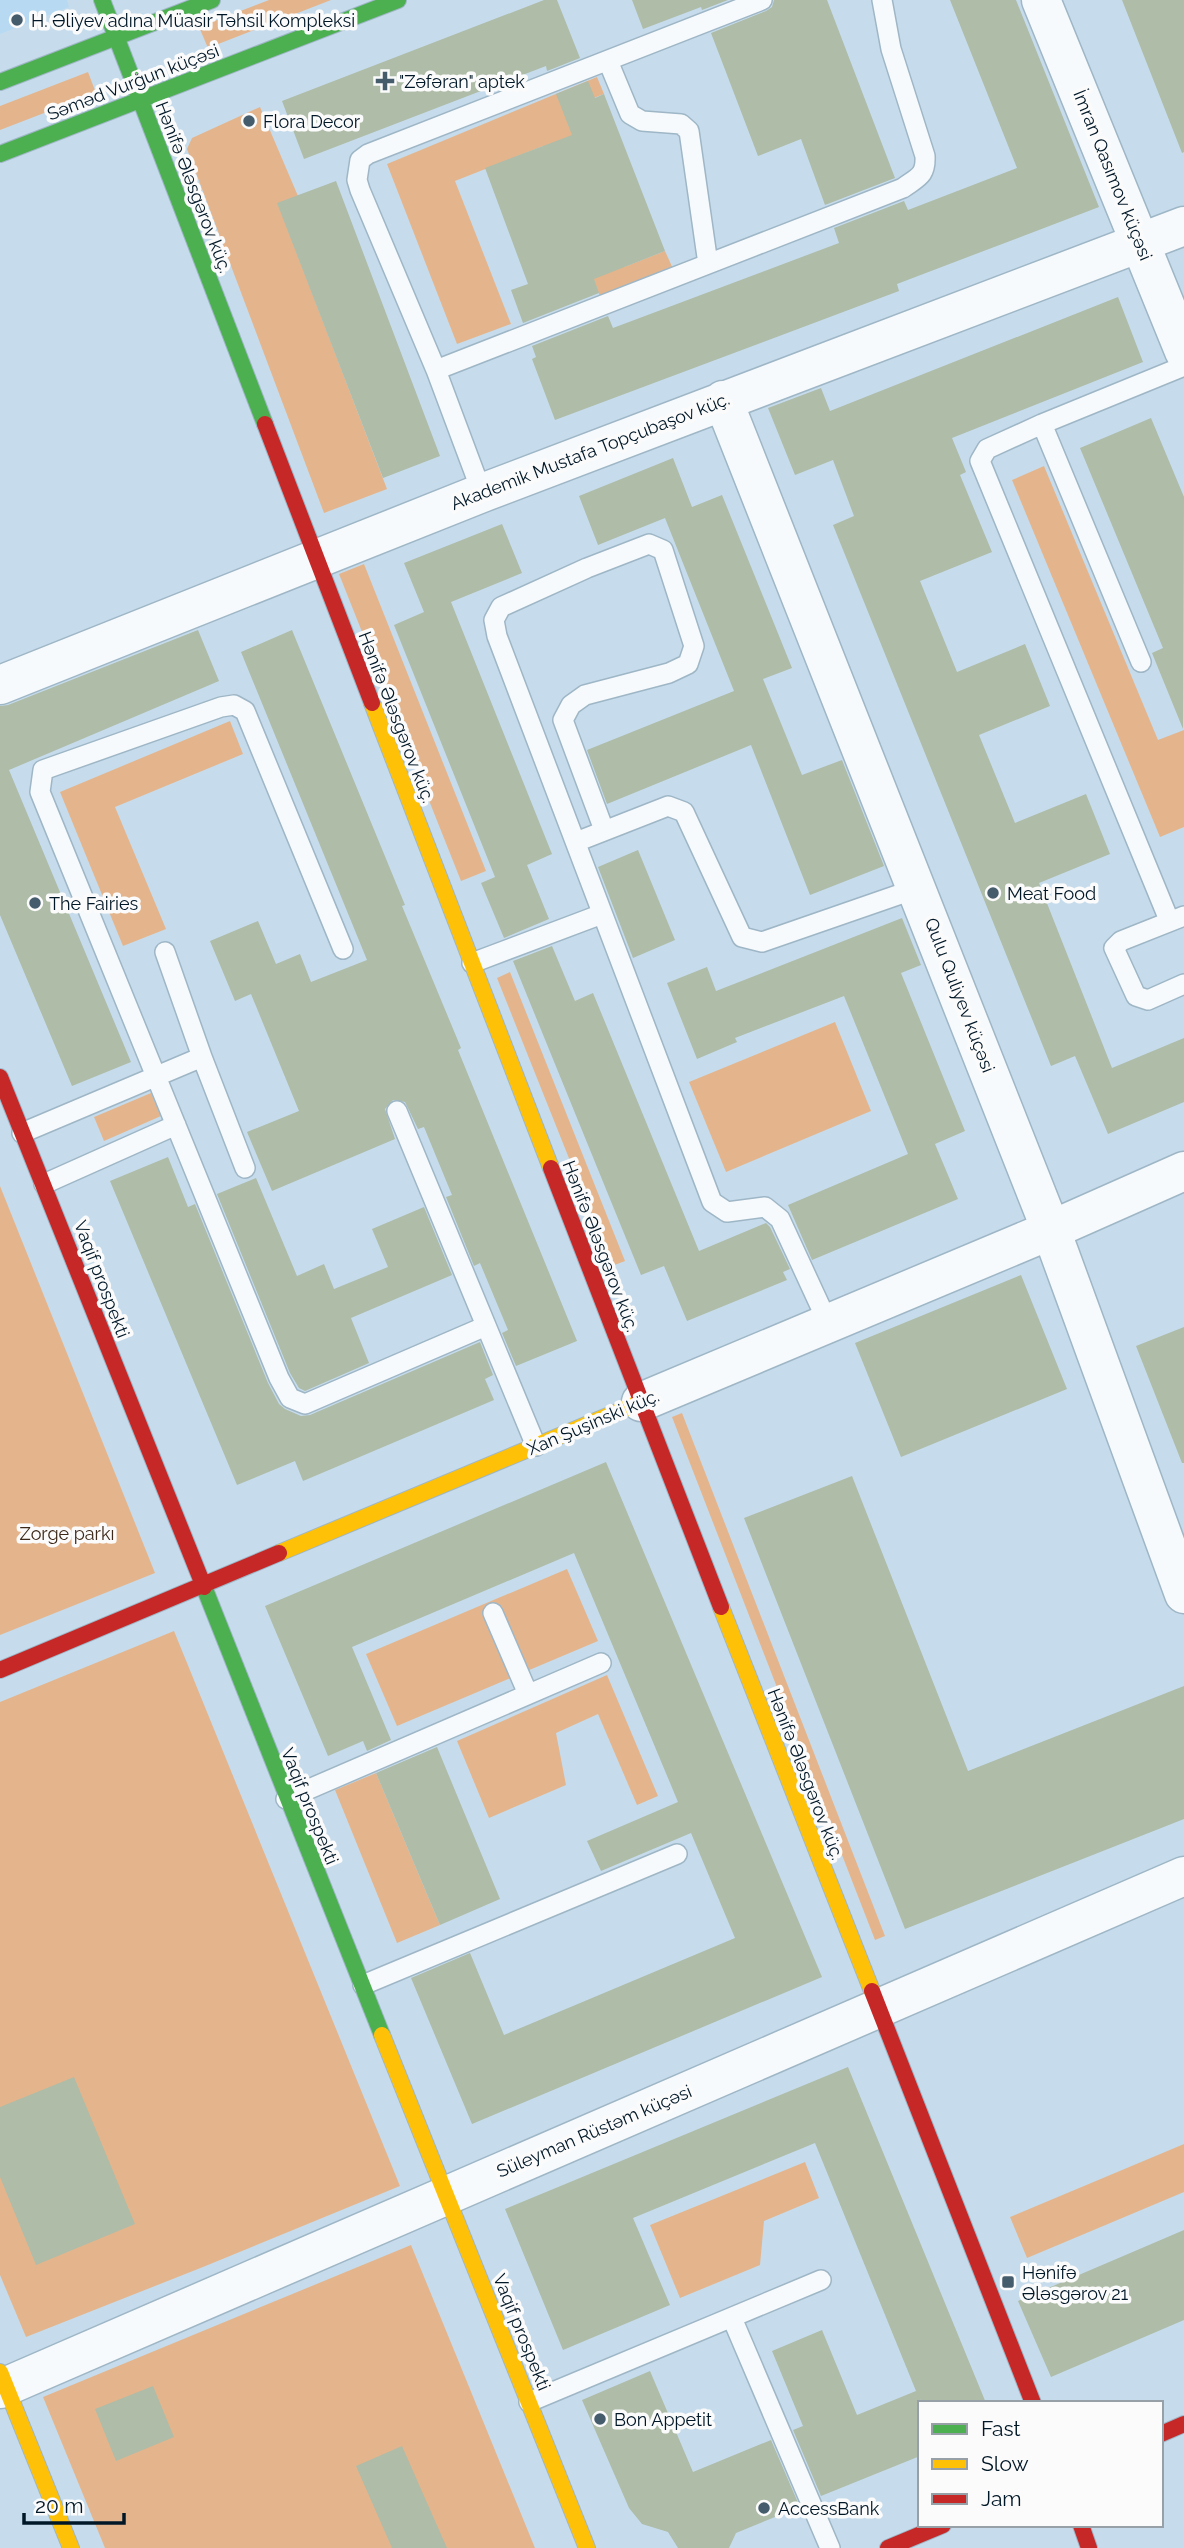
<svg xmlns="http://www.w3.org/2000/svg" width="1184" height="2548" viewBox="0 0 1184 2548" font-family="Raleway,sans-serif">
  <rect width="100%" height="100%" fill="#c6dcec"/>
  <path fill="#b7daf2" d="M0 0H67L69 7 0 34Z"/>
  <path fill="#e4b58c" d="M269 0H331L208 48 199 27Z
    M88 72 96 93 0 130V106Z
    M597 77 604 94 563 110 624 267 665 251 674 271 601 299 543 146 455 181 511 324 457 344 387 164Z
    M260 107 298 196 278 204 387 489 324 513 187 149 192 138Z
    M1044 466 1158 740 1184 730V827L1160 837 1012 480Z
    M364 564 486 871 461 881 339 574Z
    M230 721 243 754 115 807 166 929 123 946 60 792Z
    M510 972 625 1261 612 1266 497 978Z
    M835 1022 871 1111 726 1172 689 1082Z
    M151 1093 161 1116 104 1141 94 1117Z
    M0 1186 155 1573 0 1635Z
    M682 1413 885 1936 875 1940 672 1417Z
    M567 1569 598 1641 397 1726 366 1654Z
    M174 1631 400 2186 203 2267 26 2337 0 2275V1702Z
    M607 1675 658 1796 637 1805 598 1714 556 1733 566 1785 489 1818 457 1741Z
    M376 1773 440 1925 397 1943 335 1790Z
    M1184 2144V2192L1027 2258 1010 2217Z
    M805 2162 819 2198 764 2221 760 2265 680 2298 650 2225Z
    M411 2245 535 2548H105L43 2397Z"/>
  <path fill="#aebca8" d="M544 0H557L580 58 547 71 546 66 304 159 282 101Z
    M632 0H728L702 10 701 7 643 29Z
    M774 0H827L895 178 825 205 801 139 758 156 711 33 766 11 772 7Z
    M950 0H1016L1099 207 897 284 899 291 555 420 532 359 536 357 532 346 608 316 613 328 839 243 834 228 904 201 908 210 1017 168Z
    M1122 0H1184V152L1182 153Z
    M588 81 595 98 604 94 665 251 594 279 599 293 523 323 511 290 528 284 485 168 572 135 556 94Z
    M336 181 440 456 383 478 277 203Z
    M1118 297 1143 362 952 438 966 472 960 475 992 552 920 581 957 672 1025 644 1050 706 979 735 1015 823 1086 794 1110 854 1039 883 1112 1068 1184 1038V1102L1108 1134 1075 1056 1051 1066 833 525 854 516 833 460 795 475 768 408 821 388 830 411Z
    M1151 418 1184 497 1183 729 1152 653 1163 648 1080 448Z
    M673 458 692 507 722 495 792 668 763 679 802 775 842 760 884 866 810 895 751 745 607 804 587 750 734 691 665 518 598 545 579 496Z
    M502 524 522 573 451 602 552 854 527 865 549 919 504 938 481 883 495 877 394 625 424 612 404 563Z
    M198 630 219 681 9 770 131 1062 72 1086 0 915V706L8 705Z
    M292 630 405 905 402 906 461 1048 458 1050 577 1341 516 1366 502 1333 508 1330 480 1263 474 1266 446 1197 452 1195 424 1127 418 1129 405 1102 393 1100 385 1109 395 1139 272 1191 247 1132 299 1111 251 994 235 1001 210 941 258 921 276 964 300 954 311 982 367 960 241 652Z
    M638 850 675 940 633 958 598 867Z
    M902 918 921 965 901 973 965 1131 935 1144 958 1199 812 1260 788 1205 908 1154 844 996 735 1038 737 1042 697 1059 667 983 707 967 716 991Z
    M552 946 575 1001 593 993 699 1251 766 1223 770 1227 790 1269 783 1272 787 1280 687 1321 664 1266 641 1275 513 961Z
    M168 1157 188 1207 195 1204 268 1383 279 1404 285 1409 301 1416 310 1415 480 1342 493 1375 485 1379 494 1400 303 1481 295 1461 237 1485 110 1181Z
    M256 1178 297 1276 324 1264 334 1289 388 1267 372 1229 424 1207 452 1275 351 1318 369 1363 305 1391 299 1388 290 1373 217 1194Z
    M1021 1275 1067 1389 901 1457 855 1343Z
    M1184 1327V1463H1182L1136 1346Z
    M606 1462 822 1977 472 2124 411 1978 470 1953 504 2035 735 1938 691 1833 601 1871 587 1841 678 1802 574 1553 352 1647 391 1740 367 1751 363 1741 328 1756 265 1606Z
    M852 1476 968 1771 1184 1686V1819L905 1929 744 1518Z
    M437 1747 500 1899 440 1925 376 1773Z
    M848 2067 986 2403H921L920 2399V2456L821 2496 793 2430 803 2426 772 2351 822 2330 857 2415 916 2391 815 2143 633 2218 670 2305 563 2350 505 2209Z
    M74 2077 135 2224 36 2265 0 2177V2107Z
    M1184 2230V2320L1051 2377 1018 2301Z
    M650 2371 693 2472 771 2440 799 2505 797 2508 736 2533 729 2548H678L668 2532 642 2524 629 2508 582 2400Z
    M153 2386 174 2437 116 2461 95 2409Z
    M402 2446 447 2548H392L356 2466Z"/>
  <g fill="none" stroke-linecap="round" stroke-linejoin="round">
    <defs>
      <path id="lane" d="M608 61 630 114 642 121 681 124 689 131 708 264
        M436 370 903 188C918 177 926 176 925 156L891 49 882 0
        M1042 424 987 449 980 461 1169 920
        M482 493 436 370 360 190 357 180 360 160 368 154 762 0
        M1141 662 1042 424 1184 366
        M604 830 563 720 571 705 585 695 669 673 688 664 694 646 663 550 649 544 587 568 501 607 494 620 497 636 712 1202 727 1212 765 1207 780 1219 828 1323
        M576 842 668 806 684 812 742 937 762 942 918 888
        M1184 916 1121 941 1114 948 1136 996 1148 1000 1184 984
        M343 949 245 711 234 705 221 707 43 770 40 792 279 1378 290 1398 305 1404 486 1326
        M165 952 202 1057
        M472 963 602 914
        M397 1111 536 1446
        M22 1133 202 1057 245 1168
        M44 1184 176 1125
        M493 1613 528 1694
        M286 1799 601 1663
        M363 1985 677 1854
        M732 2318 830 2548
        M529 2402 821 2280"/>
      <path id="street" d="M1041 0 1184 351
        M723 400 1051 1230 1184 1594
        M0 685 482 493 1184 226
        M641 1402 1051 1230 1184 1171
        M0 2389 1184 1876"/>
      <path id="fast" d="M102 0 265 424
        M0 82 212 0
        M0 154 398 0
        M204 1587 382 2035"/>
      <path id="slow" d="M372 703 551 1168
        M279 1553 641 1402
        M721 1607 872 1991
        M382 2035 587 2548
        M0 2372 71 2548"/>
      <path id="jam" d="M265 424 372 703
        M0 1077 204 1587
        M551 1168 721 1607
        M0 1670 279 1553
        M872 1991 1033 2403
        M1161 2434 1184 2424
        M1081 2525 1089 2548
        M888 2548 943 2525"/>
    </defs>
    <use href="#lane" stroke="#9eb6c6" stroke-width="22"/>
    <use href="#street" stroke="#9eb6c6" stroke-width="41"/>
    <use href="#fast" stroke="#9eb6c6" stroke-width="18"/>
    <use href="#slow" stroke="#9eb6c6" stroke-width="18"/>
    <use href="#jam" stroke="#9eb6c6" stroke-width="18"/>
    <use href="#lane" stroke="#f6fafc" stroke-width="19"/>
    <use href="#street" stroke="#f6fafc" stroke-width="38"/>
    <use href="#fast" stroke="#4caf50" stroke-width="16"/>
    <use href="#slow" stroke="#ffc107" stroke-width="16"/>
    <use href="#jam" stroke="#c62828" stroke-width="16"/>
  </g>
  <g fill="#455c6c" stroke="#fbfbfb" stroke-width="2.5">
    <circle cx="17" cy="20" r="7"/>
    <path d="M381.5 70.5h7v7h7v7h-7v7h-7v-7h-7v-7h7z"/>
    <circle cx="249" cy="121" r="7"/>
    <circle cx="993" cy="893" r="7"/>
    <circle cx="35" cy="903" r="7"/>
    <rect x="1001" y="2275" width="14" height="14" rx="3.5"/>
    <circle cx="600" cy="2419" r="7"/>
    <circle cx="764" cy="2508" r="7"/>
  </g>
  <g text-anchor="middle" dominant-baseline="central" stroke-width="7" stroke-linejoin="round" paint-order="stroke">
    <g font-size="18" fill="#001727" stroke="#fbfbfb" text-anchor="start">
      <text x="31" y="20">H. Əliyev adına Müasir Təhsil Kompleksi</text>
      <text x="399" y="81">"Zəfəran" aptek</text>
      <text x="263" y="121">Flora Decor</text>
      <text x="1007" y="893">Meat Food</text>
      <text x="49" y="903">The Fairies</text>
      <text x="1022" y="2272">Hənifə<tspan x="1022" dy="21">Ələsgərov 21</tspan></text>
      <text x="614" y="2419">Bon Appetit</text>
      <text x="778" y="2508">AccessBank</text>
    </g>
    <g font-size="18" fill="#001727" stroke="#fbfbfb">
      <text transform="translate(133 82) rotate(-21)">Səməd Vurğun küçəsi</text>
      <text transform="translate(1113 175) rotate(68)">İmran Qasımov küçəsi</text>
      <text transform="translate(194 187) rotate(69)">Hənifə Ələsgərov küç.</text>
      <text transform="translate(590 451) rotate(-21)">Akademik Mustafa Topçubaşov küç.</text>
      <text transform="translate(397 717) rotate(69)">Hənifə Ələsgərov küç.</text>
      <text transform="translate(960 995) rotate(69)">Qulu Quliyev küçəsi</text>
      <text transform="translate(601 1246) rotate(69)">Hənifə Ələsgərov küç.</text>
      <text transform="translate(102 1279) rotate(69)">Vaqif prospekti</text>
      <text transform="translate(593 1422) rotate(-23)">Xan Şuşinski küç.</text>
      <text transform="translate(806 1774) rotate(69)">Hənifə Ələsgərov küç.</text>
      <text transform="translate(310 1806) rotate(68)">Vaqif prospekti</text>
      <text transform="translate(594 2131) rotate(-23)">Süleyman Rüstəm küçəsi</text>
      <text transform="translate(522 2332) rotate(68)">Vaqif prospekti</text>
    </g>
    <g font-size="18" fill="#3d291a" stroke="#fbfbfb">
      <text x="67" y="1533">Zorge parkı</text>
    </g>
  </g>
  <rect x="918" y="2401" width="245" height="126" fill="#fbfbfb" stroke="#97a0a6" stroke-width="2"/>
  <rect x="932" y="2424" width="35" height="10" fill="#4caf50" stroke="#97a0a6" stroke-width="2"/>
  <text x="981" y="2436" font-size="21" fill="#001727">Fast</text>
  <rect x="932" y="2459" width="35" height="10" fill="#ffc107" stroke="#97a0a6" stroke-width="2"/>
  <text x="981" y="2471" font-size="21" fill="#001727">Slow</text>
  <rect x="932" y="2494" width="35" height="10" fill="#c62828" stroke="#97a0a6" stroke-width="2"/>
  <text x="981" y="2506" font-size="21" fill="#001727">Jam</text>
  <path d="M24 2513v10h100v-10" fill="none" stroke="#001727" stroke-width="3.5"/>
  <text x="35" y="2513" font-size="21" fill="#001727" stroke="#fbfbfb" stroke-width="5" paint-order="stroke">20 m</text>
</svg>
